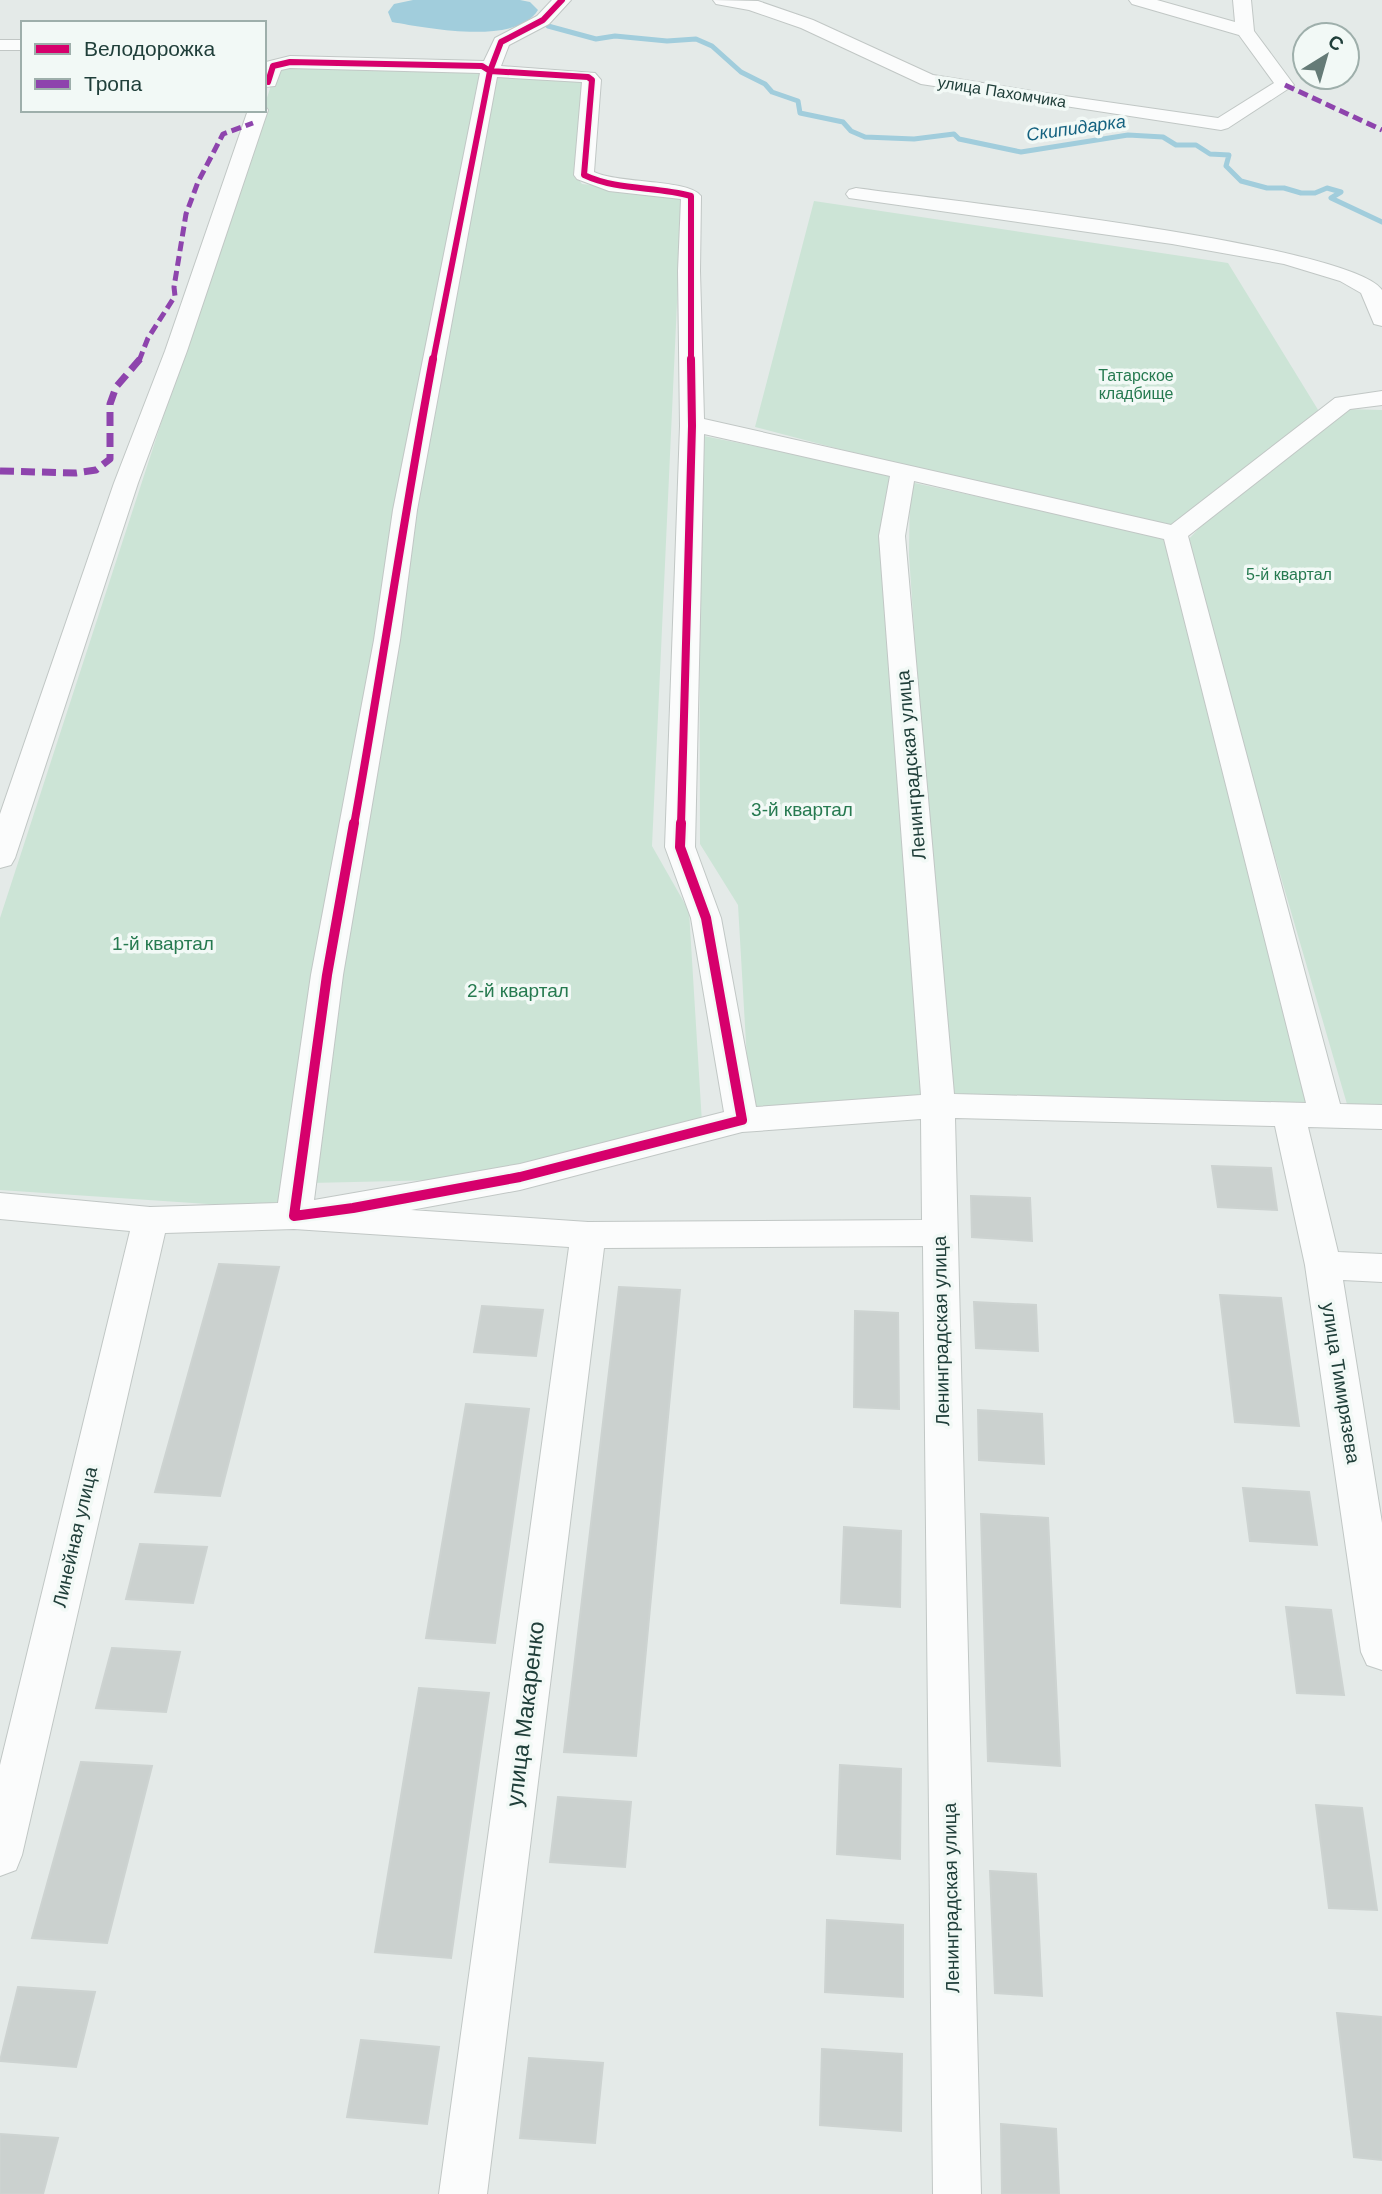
<svg xmlns="http://www.w3.org/2000/svg" width="1382" height="2194" viewBox="0 0 1382 2194" font-family="Helvetica,sans-serif">
  <rect width="100%" height="100%" fill="#e4eae8"/>
  <path fill="#cce4d6" d="M278 64 483 68 283 1209 0 1190V918Z
    M496 74 584 79 577 177 582 184 682 194 652 846 689 911 702 1123 486 1179 310 1183 436 379Z
    M814 201 1228 263 1320 413 1173 529 915 469 755 427Z
    M1345 409 1382 410V1111H1349L1184 544 1206 521Z
    M699 435 894 474 924 1097 750 1112 738 905 700 844Z
    M910 482 1169 538 1313 1107 946 1099 909 555Z"/>
  <path fill="#a1cddc" d="M413 0H520L530 2 538 10C516 46 427 28 392 22L388 12 394 4Z"/>
  <g fill="none" stroke-linecap="round" stroke-linejoin="round">
    <path stroke="#a1cddc" stroke-width="5" d="M548 26 596 39 615 36 667 41 696 39 712 46 741 72 765 84 772 92 798 101 800 113 843 122 851 131 865 137 914 139 954 134 959 139 1021 152 1128 135 1163 137 1176 145H1196L1210 154 1229 155 1226 166 1241 181 1267 188H1284L1301 193H1315L1327 188 1341 192 1331 198 1382 222"/>
  </g>
  <path fill="#cbd1cf" stroke="#cdd3d1" stroke-width="2" d="M1212 1166 1271 1168 1277 1210 1218 1207Z
    M971 1196 1030 1198 1032 1241 972 1237Z
    M219 1264 279 1267 220 1496 155 1492Z
    M619 1287 680 1290 636 1756 564 1752Z
    M1220 1295 1281 1298 1299 1426 1235 1422Z
    M974 1302 1036 1305 1038 1351 976 1348Z
    M482 1306 543 1310 536 1356 474 1352Z
    M855 1311 898 1313 899 1409 854 1407Z
    M466 1404 529 1409 495 1643 426 1638Z
    M978 1410 1042 1414 1044 1464 979 1460Z
    M1243 1488 1309 1492 1317 1545 1250 1541Z
    M981 1514 1048 1518 1060 1766 988 1761Z
    M844 1527 901 1531 900 1607 841 1603Z
    M140 1544 207 1547 193 1603 126 1599Z
    M1286 1607 1331 1610 1344 1695 1297 1693Z
    M112 1648 180 1652 166 1712 96 1708Z
    M419 1688 489 1693 451 1958 375 1952Z
    M81 1762 152 1766 107 1943 32 1938Z
    M840 1765 901 1769 900 1859 837 1854Z
    M558 1797 631 1802 625 1867 550 1862Z
    M1316 1805 1362 1808 1377 1910 1329 1908Z
    M990 1871 1036 1874 1042 1996 995 1993Z
    M827 1920 903 1925V1997L825 1992Z
    M18 1987 95 1992 76 2067 0 2061Z
    M1337 2013 1382 2017V2160L1354 2157Z
    M361 2040 439 2047 427 2124 347 2117Z
    M822 2049 902 2054 901 2131 820 2125Z
    M529 2058 603 2063 595 2143 520 2138Z
    M1001 2124 1056 2129 1059 2194H1002Z
    M0 2134 58 2138 43 2194H0Z"/>
  <g fill="none" stroke-linecap="round" stroke-linejoin="round">
    <defs>
      <path id="minor" d="M552 0H571L549 24 509 45 501 66 595 73 601 80 594 172C619 184 689 179 701 196L700 271 704 419 1171 525 1335 398 1382 391V405L1350 409 1188 536 1340 1104 1382 1105V1129L1308 1127 1338 1252 1382 1254V1282L1343 1280 1382 1523V1670L1367 1665 1361 1652 1305 1265 1275 1126 955 1118 981 2194H933L923 1246 604 1248 487 2194H439L569 1247 294 1229 165 1233 22 1855 16 1870 0 1876V1765L130 1231 0 1219V1193L150 1207 278 1203 311 975 374 640 393 510 480 73 290 68 281 70 275 86 264 87 266 62 290 56 484 61 495 38 537 16ZM497 77 582 82 574 175 577 179 609 191 681 199 678 271 680 426 665 847 691 918 724 1112 520 1164 314 1200 343 975 400 640 417 510ZM704 434 890 476 879 536 921 1095 756 1107 721 918 695 847ZM914 481 1164 539 1306 1103 954 1094 905 536ZM921 1119 922 1220 588 1222 411 1210 520 1190 742 1132Z
        M713 0 758 1 813 20 933 75 1044 93 1218 118 1274 83 1239 35 1132 4 1129 0H1157L1235 22 1233 0H1251L1254 31 1294 85 1228 128 1221 130 921 84 801 28 749 10 716 4Z
        M0 40H23V50H0Z
        M265 106 268 110 187 351 138 483 15 858 11 865 0 868V814L114 483 165 351 248 110H264Z
        M856 188C933 199 1350 243 1382 290V326L1374 324 1361 293 1340 281 1284 264 1172 244 849 198 846 194 849 190Z"/>
    </defs>
    <use href="#minor" stroke="#c1c7c5" stroke-width="2"/>
    <use href="#minor" fill="#fbfcfc" fill-rule="evenodd"/>
    <path stroke="#8e44ad" stroke-width="5" stroke-dasharray="10 5" stroke-linecap="butt" d="M1285 85 1382 130
      M139 361 148 338 175 296 174 287 186 214 198 182 223 134 253 123"/>
    <path stroke="#8e44ad" stroke-width="7" stroke-dasharray="14 7" stroke-linecap="butt" d="M0 471 76 473 96 470 110 459V404L116 387 140 359"/>
    <defs>
      <path id="cycleway-far2" d="M490 71 588 77 592 80 584 175C618 191 656 186 691 196V361
        M490 71 501 42 543 20 562 0
        M268 82 273 66 290 62 482 66 490 71
        M433 361 490 71"/>
      <path id="cycleway-far1" d="M354 825C382 670 404 514 433 359
        M681 825 692 426 691 359"/>
      <path id="cycleway" d="M354 823 327 975 294 1216 353 1208 520 1177 742 1120 706 918 680 847 681 823"/>
    </defs>
    <use href="#cycleway-far2" stroke="#f2f9f6" stroke-width="9"/>
    <use href="#cycleway-far1" stroke="#f2f9f6" stroke-width="11"/>
    <use href="#cycleway" stroke="#f2f9f6" stroke-width="15"/>
    <use href="#cycleway-far2" stroke="#d6006c" stroke-width="6"/>
    <use href="#cycleway-far1" stroke="#d6006c" stroke-width="8"/>
    <use href="#cycleway" stroke="#d6006c" stroke-width="10"/>
  </g>
  <g text-anchor="middle" dominant-baseline="central" stroke-width="7" stroke-linejoin="round" paint-order="stroke">
    <g font-size="16" fill="#203f3a" stroke="#f2f9f6">
      <text transform="translate(1002 92) rotate(9)">улица Пахомчика</text>
    </g>
    <g font-size="16" fill="#267a50" stroke="#f2f9f6">
      <text x="1136" y="375">Татарское<tspan x="1136" dy="18">кладбище</tspan></text>
      <text x="1289" y="574">5-й квартал</text>
    </g>
    <g font-size="18" font-style="italic" fill="#146280" stroke="#f2f9f6">
      <text transform="translate(1076 128) rotate(-8)">Скипидарка</text>
    </g>
    <g font-size="19" fill="#203f3a" stroke="#f2f9f6">
      <text transform="translate(911 765) rotate(-95)">Ленинградская улица</text>
      <text transform="translate(941 1331) rotate(-91)">Ленинградская улица</text>
      <text transform="translate(1341 1383) rotate(81)">улица Тимирязева</text>
      <text transform="translate(75 1537) rotate(-77)">Линейная улица</text>
      <text transform="translate(951 1898) rotate(-91)">Ленинградская улица</text>
    </g>
    <g font-size="19" fill="#267a50" stroke="#f2f9f6">
      <text x="802" y="809">3-й квартал</text>
      <text x="163" y="943">1-й квартал</text>
      <text x="518" y="990">2-й квартал</text>
    </g>
    <g font-size="23" fill="#203f3a" stroke="#f2f9f6">
      <text transform="translate(525 1714) rotate(-83)">улица Макаренко</text>
    </g>
  </g>
  <rect x="21" y="21" width="245" height="91" fill="#f2f9f6" stroke="#9eafab" stroke-width="2"/>
  <rect x="35" y="44" width="35" height="10" fill="#d6006c" stroke="#9eafab" stroke-width="2"/>
  <text x="84" y="56" font-size="21" fill="#203f3a">Велодорожка</text>
  <rect x="35" y="79" width="35" height="10" fill="#8e44ad" stroke="#9eafab" stroke-width="2"/>
  <text x="84" y="91" font-size="21" fill="#203f3a">Тропа</text>
  <g transform="translate(1326 56) rotate(37)"><circle r="33" fill="#f2f9f6" stroke="#9eafab" stroke-width="2"/>
  <path d="M0-5L12 26L0 18L-12 26Z" fill="#657b77"/>
  <text y="-10" font-size="19" font-weight="bold" text-anchor="middle" fill="#203f3a">С</text>
  </g>
</svg>
